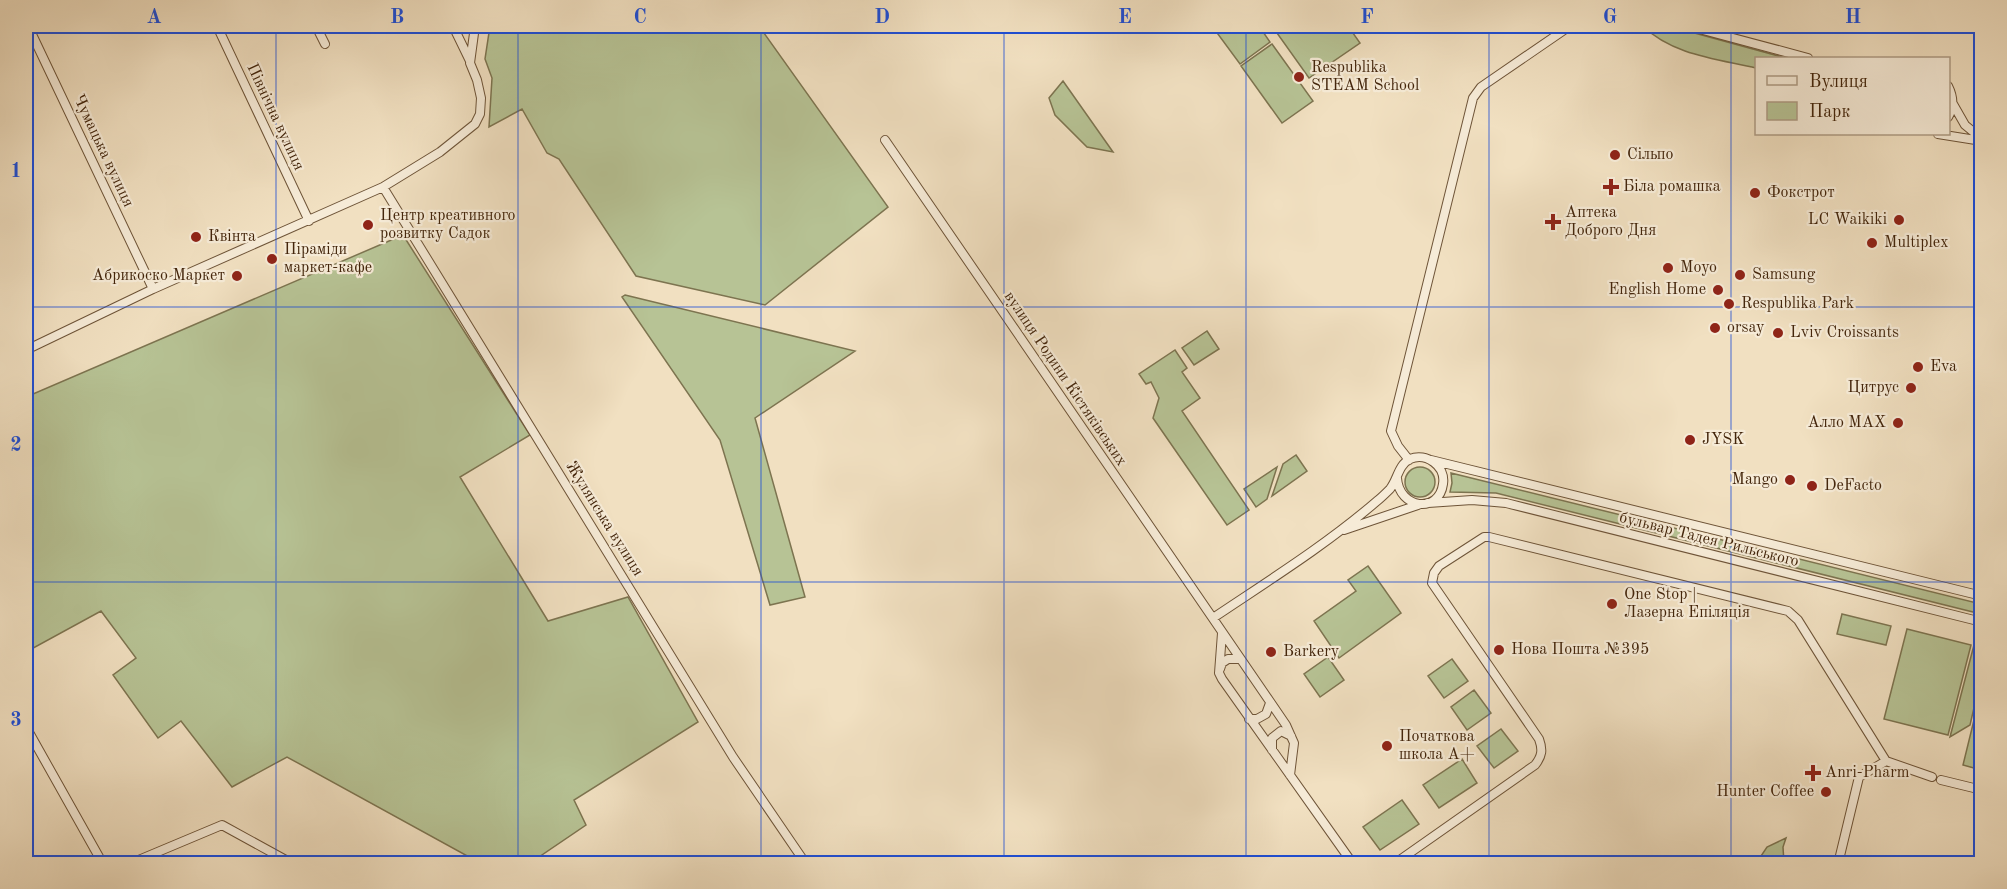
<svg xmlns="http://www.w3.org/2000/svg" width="2007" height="889" viewBox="0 0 2007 889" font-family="'Old Standard TT',serif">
  <rect width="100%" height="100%" fill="#f1e0c1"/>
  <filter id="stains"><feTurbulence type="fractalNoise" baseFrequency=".00333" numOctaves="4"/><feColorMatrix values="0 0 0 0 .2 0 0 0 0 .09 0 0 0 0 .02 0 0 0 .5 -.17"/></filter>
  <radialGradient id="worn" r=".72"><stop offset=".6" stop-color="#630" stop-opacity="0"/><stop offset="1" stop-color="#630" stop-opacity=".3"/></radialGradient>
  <path fill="#b7c395" stroke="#7d7450" stroke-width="1.5" d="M490 26H759L888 207 765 305 636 276 559 159 547 153 522 109 489 127 492 78 485 59Z
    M1212 26H1259L1270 42 1240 64Z
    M1272 26H1348L1360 43 1309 78Z
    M1643 26H1674L1680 29 1786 58H1756V68C1718 59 1672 55 1643 26Z
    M1272 44 1313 101 1282 123 1241 66Z
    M1063 81 1113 152 1087 147 1055 115 1049 98Z
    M403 235 530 435 460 477 548 621 628 597 698 722 574 800 586 825 530 863H480L287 757 232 787 181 721 158 738 113 675 136 658 101 611 26 652V397Z
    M625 295 855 351 755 418 805 597 770 605 720 440 622 297Z
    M1207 331 1219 349 1194 365 1182 348Z
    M1175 350 1187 368 1182 372 1200 398 1182 411 1249 510 1227 525 1153 418 1159 398 1151 382 1146 384 1139 374Z
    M1296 455 1307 471 1272 496 1283 464Z
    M1405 482a15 15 0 1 1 30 0a15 15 0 1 1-30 0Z
    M1277 467 1267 499 1256 507 1244 489Z
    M1451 473 1981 604V614L1496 493 1450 492 1452 483Z
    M1368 566 1401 613 1339 658 1314 621 1356 591 1348 580Z
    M1842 614 1891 626 1886 645 1837 634Z
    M1907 629 1971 645 1948 735 1884 719Z
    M1974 645 1981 647V678L1970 725 1950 737Z
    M1328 657 1344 680 1320 697 1304 674Z
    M1452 659 1468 681 1444 698 1428 676Z
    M1474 690 1491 713 1467 730 1451 707Z
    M1974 720 1981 722V770L1963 765Z
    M1501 729 1518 751 1494 768 1477 746Z
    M1462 759 1477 783 1439 808 1423 785Z
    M1402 800 1419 824 1380 850 1363 827Z
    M1786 838 1783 847 1784 863H1759V859L1767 847Z"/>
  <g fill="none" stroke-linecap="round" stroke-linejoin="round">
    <defs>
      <path id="minor" d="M28 26 153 289
        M217 26 309 221
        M316 26 325 44
        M453 26 470 61
        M1688 26 1808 58
        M1948 86C1953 96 1955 106 1948 117
        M1953 104 1965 125 1982 139
        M1938 134 1982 141
        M885 140 1286 725 1294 743 1290 775
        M383 187 733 757 806 864
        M26 350 153 289 383 187 440 152 475 124 480 114 481 98 477 80 470 63 475 26
        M1409 460 1398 446 1391 431 1473 98 1481 87 1570 26
        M1431 460 1982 596
        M1428 503 1472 500 1506 503 1982 622
        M1344 530 1418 505
        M1213 618C1268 581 1326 545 1377 501 1381 498 1386 493 1390 489 1398 479 1398 465 1410 459 1426 452 1446 466 1443 484 1439 514 1399 509 1397 478
        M1222 633 1219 673 1222 679 1353 864
        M1220 669 1222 663 1228 659H1240
        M1249 719H1257L1266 714 1270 703
        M26 727 103 864
        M1272 750V738L1281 731 1291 736
        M1941 780 1982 790
        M129 864 222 825 293 864
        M1394 864 1535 765C1542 756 1543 750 1539 739L1432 583 1434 573 1439 566 1484 537H1489L1788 611 1798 620 1886 761
        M1838 864 1859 777 1886 761 1932 777"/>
    </defs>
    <use href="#minor" stroke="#6e5438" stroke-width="10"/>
    <use href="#minor" stroke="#f6ebd7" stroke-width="8"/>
  </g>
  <path fill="none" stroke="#1d4ed8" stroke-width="1.5" stroke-opacity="0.55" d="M276 26V864M518 26V864M761 26V864M1004 26V864M1246 26V864M1489 26V864M1731 26V864M26 307H1982M26 582H1982"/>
  <g fill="#8f2418" stroke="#f6ebd7" stroke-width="2">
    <circle cx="1299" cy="77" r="6"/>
    <circle cx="1615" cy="155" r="6"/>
    <path d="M1608 178h6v6h6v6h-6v6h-6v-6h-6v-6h6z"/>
    <circle cx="1755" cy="193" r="6"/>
    <circle cx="1899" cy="220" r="6"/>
    <path d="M1550 213h6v6h6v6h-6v6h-6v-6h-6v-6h6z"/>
    <circle cx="368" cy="225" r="6"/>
    <circle cx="196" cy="237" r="6"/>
    <circle cx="1872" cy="243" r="6"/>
    <circle cx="272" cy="259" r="6"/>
    <circle cx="1668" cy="268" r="6"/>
    <circle cx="1740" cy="275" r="6"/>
    <circle cx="237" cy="276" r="6"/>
    <circle cx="1718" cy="290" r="6"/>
    <circle cx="1729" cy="304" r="6"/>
    <circle cx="1715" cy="328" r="6"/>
    <circle cx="1778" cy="333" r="6"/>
    <circle cx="1918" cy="367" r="6"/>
    <circle cx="1911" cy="388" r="6"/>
    <circle cx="1898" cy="423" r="6"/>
    <circle cx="1690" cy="440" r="6"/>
    <circle cx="1790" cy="480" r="6"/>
    <circle cx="1812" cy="486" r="6"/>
    <circle cx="1612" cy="604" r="6"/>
    <circle cx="1499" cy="650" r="6"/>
    <circle cx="1271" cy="652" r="6"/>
    <circle cx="1387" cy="746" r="6"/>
    <path d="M1810 764h6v6h6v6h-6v6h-6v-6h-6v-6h6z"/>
    <circle cx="1826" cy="792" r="6"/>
  </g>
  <g text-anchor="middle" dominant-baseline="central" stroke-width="4.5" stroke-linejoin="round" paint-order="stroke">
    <g font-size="16" fill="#43250b" stroke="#f6ebd7" text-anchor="start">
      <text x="1311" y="68">Respublika<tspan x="1311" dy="18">STEAM School</tspan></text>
      <text x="1627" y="155">Сільпо</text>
      <text x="1623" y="187">Біла ромашка</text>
      <text x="1767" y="193">Фокстрот</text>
      <text x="1565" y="213">Аптека<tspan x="1565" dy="18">Доброго Дня</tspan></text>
      <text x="380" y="216">Центр креативного<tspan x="380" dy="18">розвитку Садок</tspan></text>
      <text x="1887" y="220" text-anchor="end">LC Waikiki</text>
      <text x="208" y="237">Квінта</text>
      <text x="1884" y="243">Multiplex</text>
      <text x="284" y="250">Піраміди<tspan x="284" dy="18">маркет-кафе</tspan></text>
      <text x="1680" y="268">Moyo</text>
      <text x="1752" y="275">Samsung</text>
      <text x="225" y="276" text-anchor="end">Абрикоско Маркет</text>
      <text x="1706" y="290" text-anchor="end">English Home</text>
      <text x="1741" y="304">Respublika Park</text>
      <text x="1727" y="328">orsay</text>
      <text x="1790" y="333">Lviv Croissants</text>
      <text x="1930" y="367">Eva</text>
      <text x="1899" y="388" text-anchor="end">Цитрус</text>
      <text x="1886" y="423" text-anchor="end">Алло MAX</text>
      <text x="1702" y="440">JYSK</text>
      <text x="1778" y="480" text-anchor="end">Mango</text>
      <text x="1824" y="486">DeFacto</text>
      <text x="1624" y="595">One Stop |<tspan x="1624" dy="18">Лазерна Епіляція</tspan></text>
      <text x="1511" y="650">Нова Пошта №395</text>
      <text x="1283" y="652">Barkery</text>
      <text x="1399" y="737">Початкова<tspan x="1399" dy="18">школа А+</tspan></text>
      <text x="1825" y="773">Anri-Pharm</text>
      <text x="1814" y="792" text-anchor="end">Hunter Coffee</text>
    </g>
    <g font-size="16" fill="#43250b" stroke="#f6ebd7">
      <text transform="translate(275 117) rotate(65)">Північна вулиця</text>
      <text transform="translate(103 151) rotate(65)">Чумацька вулиця</text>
      <text transform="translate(1065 379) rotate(56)">вулиця Родини Кістяківських</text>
      <text transform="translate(604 519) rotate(58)">Жулянська вулиця</text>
      <text transform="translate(1709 540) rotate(14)">бульвар Тадея Рильського</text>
    </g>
  </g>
  <rect width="2007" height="889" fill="none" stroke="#f1e0c1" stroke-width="66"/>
  <rect x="1755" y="57" width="195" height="78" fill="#f6ebd7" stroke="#ae9c85" stroke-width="1.5"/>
  <rect x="1767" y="76" width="30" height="9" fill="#f6ebd7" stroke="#ae9c85" stroke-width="1.5"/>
  <text x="1809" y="87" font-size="18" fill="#43250b">Вулиця</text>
  <rect x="1767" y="102" width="30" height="18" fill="#b7c395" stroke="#ae9c85" stroke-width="1.5"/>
  <text x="1809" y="117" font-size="18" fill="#43250b">Парк</text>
  <rect x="33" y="33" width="1941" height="823" fill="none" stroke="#1d4ed8" stroke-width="2"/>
  <g font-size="20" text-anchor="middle" font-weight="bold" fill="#1d4ed8">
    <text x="154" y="23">A</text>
    <text x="397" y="23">B</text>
    <text x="640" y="23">C</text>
    <text x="882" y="23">D</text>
    <text x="1125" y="23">E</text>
    <text x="1367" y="23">F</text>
    <text x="1610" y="23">G</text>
    <text x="1853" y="23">H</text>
    <text x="16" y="177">1</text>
    <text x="16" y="451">2</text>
    <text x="16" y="726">3</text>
  </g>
  <rect width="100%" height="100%" filter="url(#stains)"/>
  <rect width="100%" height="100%" fill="url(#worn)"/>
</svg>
